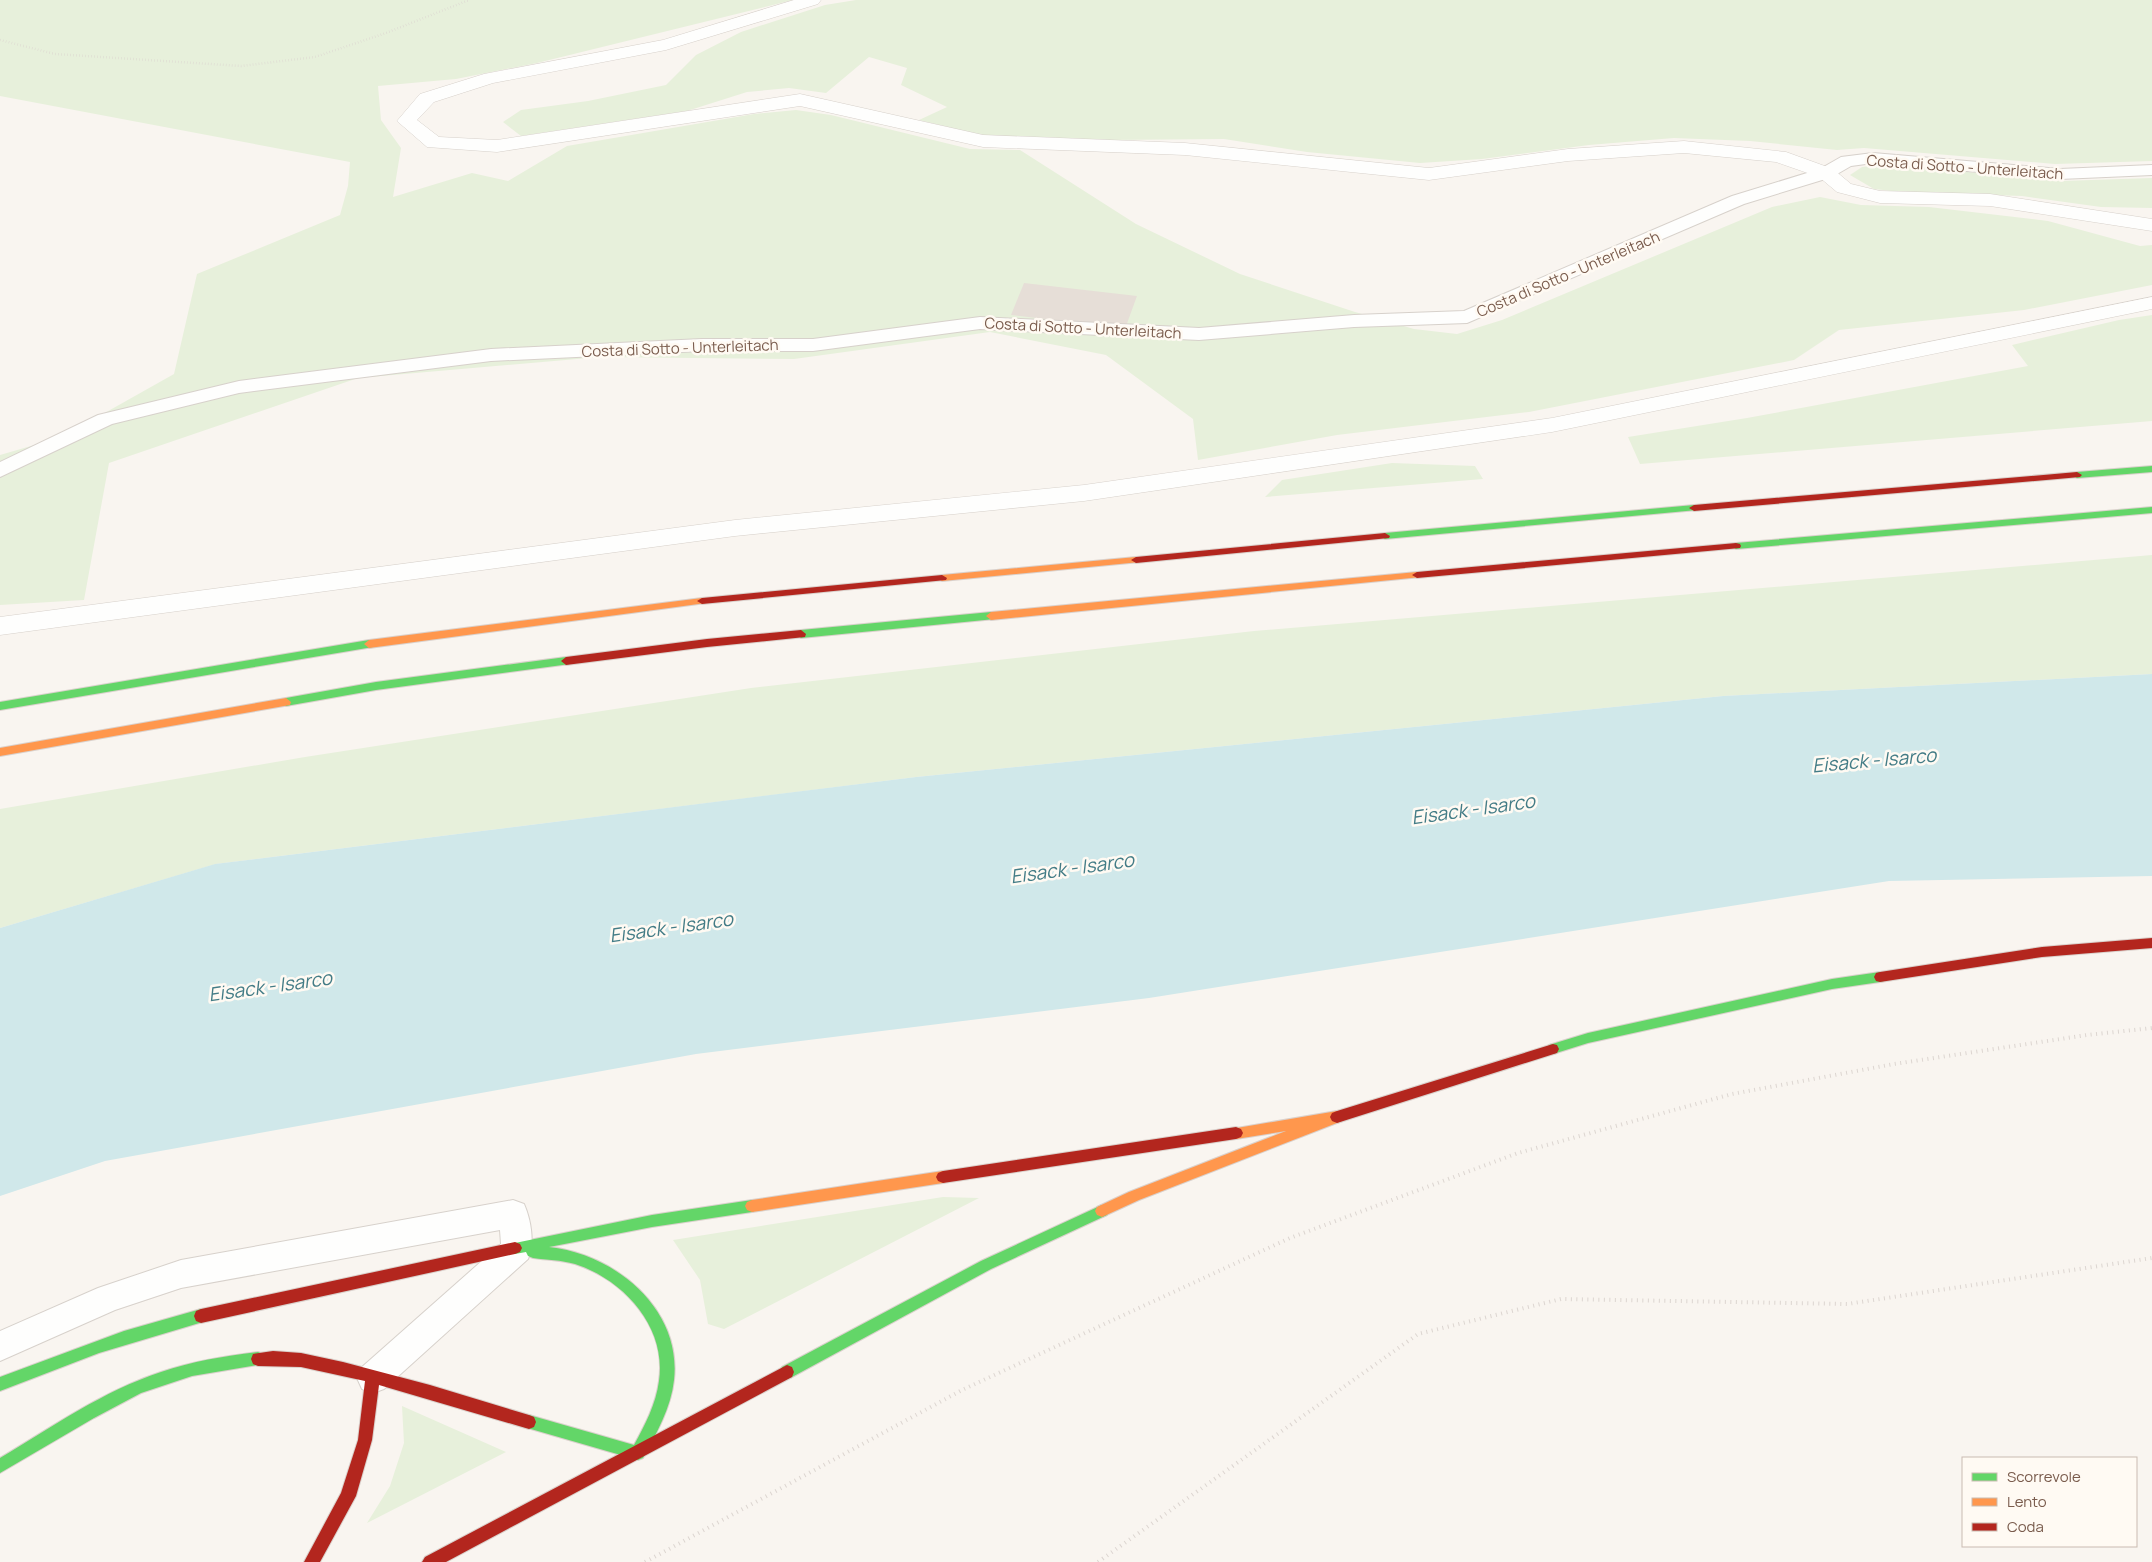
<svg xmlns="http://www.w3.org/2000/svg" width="2152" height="1562" viewBox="0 0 2152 1562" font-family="Manrope,sans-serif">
  <rect width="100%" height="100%" fill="#f9f5f0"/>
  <path fill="#e7f0db" d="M0 0H793L537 63 456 79 378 86 381 120 401 148 393 197 472 173 508 181 567 146 754 114 796 110 831 115 970 149 1020 150 1136 224 1240 274 1355 312 1414 329 1457 334 1502 320 1772 207 1820 197 1861 205 1929 207 2048 221 2140 246 2152 245V285L2024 310 1839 330 1794 360 1529 412 1337 435 1198 460 1193 419 1106 355 990 332 794 359 600 357 358 378 109 463 84 600 0 605V455L62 437 174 374 197 274 340 215 348 186 350 162 0 96Z
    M856 0H2152V161L2055 164 1864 148 1837 150 1750 141 1674 138 1589 145 1482 159 1420 163 1307 152 1224 139 1108 140 980 135 919 120 947 107 901 85 907 68 869 57 826 93 789 88 747 92 687 111 521 136 503 122 521 110 588 101 666 85 696 55 741 32 825 5Z
    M1886 164 2061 181 2152 178V208L2101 207 2022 196 1901 192 1874 189 1850 175 1862 167Z
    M2152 315V421L1640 464 1628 437 1747 418 2028 366 2012 345 2119 320Z
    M1392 463 1475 466 1483 479 1265 497 1282 480Z
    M2152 555V674L1723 696 916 777 216 864 0 928V809L305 757 751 688 1254 631Z
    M943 1197 979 1198 724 1329 708 1324 700 1280 673 1240Z
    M402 1406 506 1452 367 1523 390 1486 404 1443Z"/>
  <path fill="#d0e8ea" d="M2152 674V876L1889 881 1149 998 696 1054 105 1161 0 1196V928L215 864 916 777 1723 696Z"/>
  <path fill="#e6ded7" d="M1024 283 1137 296 1125 329 1011 315Z"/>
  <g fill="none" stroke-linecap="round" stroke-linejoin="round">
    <defs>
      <path id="lane" d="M1873 153 2060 169 2152 165V175L2060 179 1873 163 1851 166 1832 177 1744 204 1467 323 1354 327 1199 340 980 329 813 351H702L491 361 239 393 112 424 0 477V462L98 415 239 381 491 349 702 339H813L980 317 1199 328 1354 315 1464 311 1732 196 1820 169 1841 157Z
        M513 1200 524 1204C531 1220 535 1243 528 1259L384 1389 373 1393 362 1389 357 1378 362 1367 501 1244 500 1230 181 1288 115 1310 0 1361V1331L98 1288 181 1260Z"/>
      <path id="street" d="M794 0H821L818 4 666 50 493 83 434 102 417 120 439 137 497 140 800 94 983 135 1185 143 1429 168 1568 149 1684 141 1786 152 1833 169 1851 184 1880 191 1990 194 2152 219V231L1990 206 1880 203 1837 192 1819 177 1776 162 1684 153 1568 161 1429 180 1185 155 983 147 800 106 497 152 427 147 397 121 420 94 484 74 663 40Z
        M2152 297V309L1552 432 1084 501 735 536 0 635V617L735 520 1084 485 1552 418Z"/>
      <path id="fast" d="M2152 466V472L2077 478 2072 475 2077 472Z
        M1694 505 1697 506 1699 508 1697 510 1385 539 1380 536 1385 533Z
        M2152 507V513L1736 549 1731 546 1736 543Z
        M991 612 996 616 995 619 801 638 796 634 801 630Z
        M369 640 374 644 373 647 0 710V702Z
        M566 657 571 661 570 664 376 690 286 706 281 702 286 698 376 682Z
        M1880 972 1884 973 1886 977 1884 981 1880 982 1832 989 1588 1043 1553 1054 1549 1053 1547 1049 1549 1045 1588 1033 1832 979Z
        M752 1200 757 1202 759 1206 757 1210 752 1212 652 1227 549 1247C615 1254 682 1309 674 1380 671 1408 656 1434 643 1458L638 1460 524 1427 522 1422 524 1417 529 1415 634 1445C645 1425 656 1404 659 1381 667 1327 624 1280 575 1264 561 1260 547 1260 533 1258L528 1256 526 1252 515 1254 510 1252 508 1248 510 1244 652 1215Z
        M1102 1205 1107 1207 1109 1211 1107 1215 991 1269 792 1377 787 1379 782 1377 780 1372 782 1367 981 1261Z
        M201 1309 206 1311 208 1316 206 1321 99 1353 0 1391V1377L124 1331Z
        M258 1352 263 1354 265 1359 263 1364 192 1376 141 1393 94 1418 0 1473V1458C52 1427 103 1391 161 1372 193 1361 225 1356 258 1352Z"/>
      <path id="slow" d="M1136 557 1140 558 1141 560 1140 562 942 581 937 578 942 575Z
        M1417 572 1421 573 1422 575 1421 577 991 620 986 616 991 612Z
        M702 598 707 601 706 603 369 648 364 644 369 640Z
        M286 698 291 702 290 705 0 756V748Z
        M1337 1111 1342 1113 1344 1117 1342 1121 1139 1200 1102 1217 1097 1215 1095 1211 1097 1207 1129 1192 1286 1131 1236 1139 1231 1137 1229 1133 1231 1129Z
        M943 1171 948 1173 950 1177 948 1181 943 1183 752 1212 747 1210 745 1206 747 1202 752 1200Z"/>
      <path id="jam" d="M2077 472 2082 475 2080 477 1694 511 1689 508 1694 505Z
        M1385 533 1390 536 1389 538 1136 563 1131 560 1136 557Z
        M1736 543 1740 544 1741 546 1740 548 1417 578 1412 575 1417 572Z
        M942 575 947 578 946 580 702 604 697 601 702 598Z
        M801 630 806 634 805 637 707 647 566 665 561 661 566 657 707 639Z
        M2152 938V948L2042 957 1880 982 1876 981 1874 977 1876 973 1880 972 2042 947Z
        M1553 1044 1557 1045 1559 1049 1557 1053 1337 1123 1332 1121 1330 1117 1332 1113 1337 1111Z
        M1236 1127 1241 1129 1243 1133 1241 1137 1236 1139 943 1183 938 1181 936 1177 938 1173 943 1171Z
        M515 1242 520 1244 522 1248 520 1252 515 1254 201 1323 196 1321 194 1316 196 1311 201 1309Z
        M273 1351 301 1353 343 1362 430 1385 529 1415 534 1417 536 1422 534 1427 529 1429 379 1385 372 1440 356 1496 320 1562H304L341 1493 358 1440 365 1381 301 1367 258 1366 253 1364 251 1359 253 1354Z
        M787 1365 792 1367 794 1372 792 1377 446 1562H422L425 1557Z"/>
    </defs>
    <use href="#lane" stroke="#d7d1cb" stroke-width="2"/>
    <use href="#street" stroke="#d7d1cb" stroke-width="1"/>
    <use href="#fast" stroke="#dad1cc" stroke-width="2"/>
    <use href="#slow" stroke="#dad1cc" stroke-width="2"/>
    <use href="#jam" stroke="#dad1cc" stroke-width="2"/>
    <path stroke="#dcd5d0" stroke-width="2.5" stroke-dasharray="0.5 2.5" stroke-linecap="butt" d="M0 40 55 54 241 66 315 57 386 33 469 0"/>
    <path stroke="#dcd5d0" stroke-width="4" stroke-dasharray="1 4.5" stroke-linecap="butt" d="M645 1562 962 1390 1290 1238 1518 1153 1732 1094 1894 1064 2087 1035 2152 1028
      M1098 1562 1418 1334 1561 1299 1847 1304 2152 1258"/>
    <use href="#lane" fill="#fefefd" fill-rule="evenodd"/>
    <use href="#street" fill="#fefefd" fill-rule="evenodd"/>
    <use href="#fast" fill="#63d668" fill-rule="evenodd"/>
    <use href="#slow" fill="#ff974d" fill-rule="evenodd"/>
    <use href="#jam" fill="#b3261e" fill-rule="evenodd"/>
  </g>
  <g text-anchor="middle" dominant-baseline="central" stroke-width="5" stroke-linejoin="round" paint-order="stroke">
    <g font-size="15" fill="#7a5c4d" stroke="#fffaf3">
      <text transform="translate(1965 167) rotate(4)">Costa di Sotto - Unterleitach</text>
      <text transform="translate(1568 274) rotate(-23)">Costa di Sotto - Unterleitach</text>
      <text transform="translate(1083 328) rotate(3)">Costa di Sotto - Unterleitach</text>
      <text transform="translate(680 348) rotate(-2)">Costa di Sotto - Unterleitach</text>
    </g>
    <g font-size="19" font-style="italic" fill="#437c86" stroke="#fffaf3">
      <text transform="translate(1874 760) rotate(-5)">Eisack - Isarco</text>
      <text transform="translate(1473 809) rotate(-8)">Eisack - Isarco</text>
      <text transform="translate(1072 868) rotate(-8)">Eisack - Isarco</text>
      <text transform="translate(671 927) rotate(-8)">Eisack - Isarco</text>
      <text transform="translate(270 986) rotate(-8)">Eisack - Isarco</text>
    </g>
  </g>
  <rect x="1962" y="1457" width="175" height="90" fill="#fffaf3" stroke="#cabbb1"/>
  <rect x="1972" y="1473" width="25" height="8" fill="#63d668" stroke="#cabbb1"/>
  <text x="2007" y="1482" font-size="15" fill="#7a5c4d">Scorrevole</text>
  <rect x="1972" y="1498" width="25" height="8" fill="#ff974d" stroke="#cabbb1"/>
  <text x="2007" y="1507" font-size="15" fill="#7a5c4d">Lento</text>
  <rect x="1972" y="1523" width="25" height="8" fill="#b3261e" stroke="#cabbb1"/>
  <text x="2007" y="1532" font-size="15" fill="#7a5c4d">Coda</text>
</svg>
